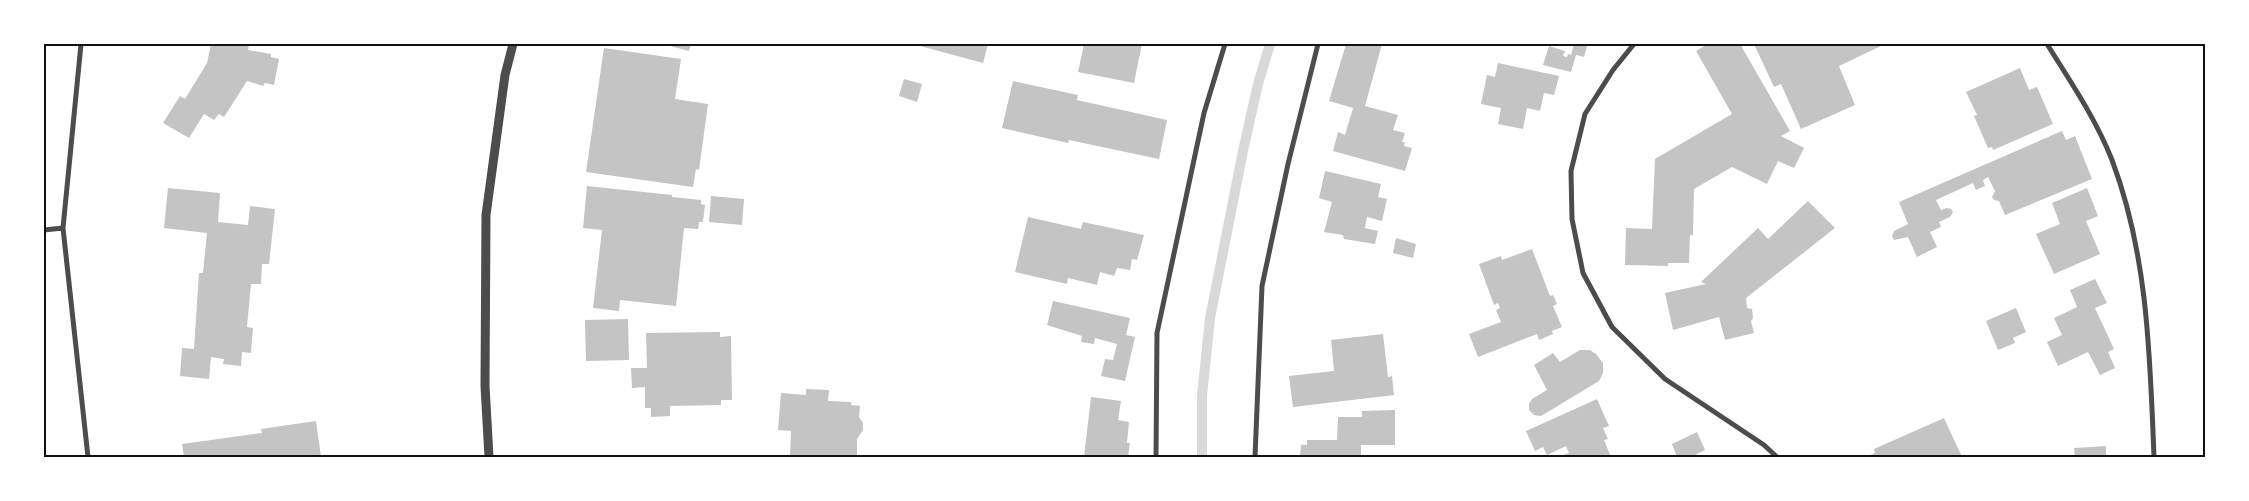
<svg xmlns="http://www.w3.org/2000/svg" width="2249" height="501" viewBox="0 0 2249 501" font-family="'Golos Text',sans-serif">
  <rect width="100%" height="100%" fill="#fff"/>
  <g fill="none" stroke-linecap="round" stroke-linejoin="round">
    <path stroke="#d9d9d9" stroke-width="10" d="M1202 457V396L1210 318 1243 151 1258 84 1270 44"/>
  </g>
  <path fill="#c4c4c4" d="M211 44H249L248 50 271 54V57L279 59 274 85 265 83 263 86 247 81 224 117 219 114 214 120 204 114 189 138 163 123 180 96 185 99 207 63Z
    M663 44H691L689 51Z
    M913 44H988L983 63Z
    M1084 44H1142L1134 83 1078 72Z
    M1346 44H1382L1365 106 1398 115 1393 130 1405 133 1402 142H1405L1404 146 1412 148 1405 171 1333 151 1338 132 1345 135 1353 108 1329 101Z
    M1574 44H1591L1590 46H1587L1584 57 1576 55 1571 72 1543 65 1549 46 1565 51 1563 56 1567 57 1568 54 1571 55Z
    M1708 44H1740L1790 131 1781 136 1804 148 1794 168 1778 161 1767 184 1732 167 1694 189 1693 235H1690L1689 263H1668V266L1625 265 1626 228 1652 229 1655 159 1732 114 1696 51Z
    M1754 44H1885L1839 66 1855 105 1801 129 1781 84 1774 87Z
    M604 48 681 59 675 99 708 104 699 170 696 169 693 187 586 172Z
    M1498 63 1559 76 1554 95 1544 93 1540 111 1527 108 1523 129 1498 124 1501 108 1481 104 1487 75 1495 77Z
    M2020 68 2029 90 2037 87 2053 124 1993 150 1992 147 1988 148 1974 116 1977 115 1966 92Z
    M904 79 922 84 917 102 899 96Z
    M1013 81 1078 95 1077 100 1167 120 1159 159 1069 140 1068 143 1002 128Z
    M2062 131 2066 140 2075 136 2092 179 2005 215 1999 201 1994 200 1992 197 1995 191 1988 177 1983 180 1985 186 1976 190 1973 183 1936 200 1941 210 1947 208 1951 209 1953 212 1950 217 1939 222 1941 227 1930 232 1937 247 1917 257 1908 237 1894 240 1892 236 1894 231 1908 224 1899 202Z
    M1325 171 1381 184 1378 197 1387 199 1382 221 1367 217 1365 228 1378 231 1375 244 1344 239 1343 235 1324 232 1332 202 1319 198Z
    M587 186 672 195V197L701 200V204L705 205 703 222H699L698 229 684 228 676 306 620 300 619 311 593 308 602 230 583 228Z
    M168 188 220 193 218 222 248 225 250 206 275 209 269 264H262L261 284H251L247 327 253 328 251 353 242 352 241 366 223 364 224 359 211 357 209 379 180 376 182 348 194 349 199 273H203L207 233 164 228Z
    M2087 188 2098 216 2086 221 2100 254 2054 274 2036 234 2060 224 2052 203Z
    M711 196 744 199 742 225 709 222Z
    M1808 201 1835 228 1746 298 1747 308 1752 309 1753 318 1751 321 1754 333 1725 340 1719 317 1673 330 1665 293 1706 284 1701 282 1758 228 1768 239Z
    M1028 217 1081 229 1083 222 1144 235 1137 260 1132 259 1130 270 1117 268 1114 276 1100 272 1097 285 1068 278 1067 284 1015 272Z
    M1396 238 1416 244 1413 258 1393 253Z
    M1532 249 1550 296 1553 295 1557 304 1553 306 1562 327 1552 331 1553 334 1539 340 1537 334 1478 357 1469 334 1501 322 1496 310 1500 308 1498 303 1494 305 1479 264 1501 256 1502 260Z
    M2095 279 2107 303 2095 308 2114 349 2108 352 2115 368 2100 375 2088 352 2058 366 2047 342 2062 335 2054 318 2077 307 2070 290Z
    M1053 301 1130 318 1126 335 1135 337 1125 381 1101 376 1105 359 1113 360 1117 344 1095 338 1094 344 1081 342 1082 336 1047 325Z
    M2016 308 2026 332 2013 338 2015 343 1998 350 1986 321Z
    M628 319 629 360 586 361 585 320Z
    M720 332V337L731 336 732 400H721V405L670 406V416L651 417V408H645V387L632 388 631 368H647L646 333Z
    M1383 334 1388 377 1392 376 1394 395 1293 407 1289 376 1334 371 1331 340Z
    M1580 350H1590L1596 354 1603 363V373L1599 381 1541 416 1534 415 1529 410V404L1532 399 1547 390 1534 365 1553 353 1560 362Z
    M806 389 829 390 828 401 851 402V405L860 406 859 417 863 423V430L857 439V457H790L791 431 778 430 781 393 806 395Z
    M1091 397 1121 401 1118 420 1129 422 1127 443H1130L1128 457H1084Z
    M1597 399 1609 426 1603 428 1608 439 1604 440 1611 457H1558L1569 453 1566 446 1547 455 1543 447 1535 451 1526 431Z
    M1395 410V445H1361V457H1300L1301 445H1307V440H1337L1338 417H1362V411Z
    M1944 418 1962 457H1866L1875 453 1874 449Z
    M316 421 321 457H184L182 444 262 433 261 429Z
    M1697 432 1705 450 1691 457H1677L1672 444Z
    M2106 446V457H2075L2074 448Z"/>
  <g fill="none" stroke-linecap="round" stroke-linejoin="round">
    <path stroke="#4c4c4c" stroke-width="5" d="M81 44 63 228 88 457
      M1634 44 1613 70 1585 114 1571 171 1572 219 1583 273 1612 327 1665 379 1764 445 1777 457
      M2047 44C2070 81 2096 119 2112 160 2148 255 2150 357 2154 457
      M44 230 63 228
      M1156 457 1157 333 1204 113 1225 44
      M1255 457 1262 286 1288 164 1318 44"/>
    <path stroke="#4c4c4c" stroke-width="9" d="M489 457 485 386 486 215 505 75 513 44"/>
  </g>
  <rect width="2249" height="501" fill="none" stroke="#ffffff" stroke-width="90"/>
  <rect x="45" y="45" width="2159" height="411" fill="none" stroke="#111" stroke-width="2"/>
</svg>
